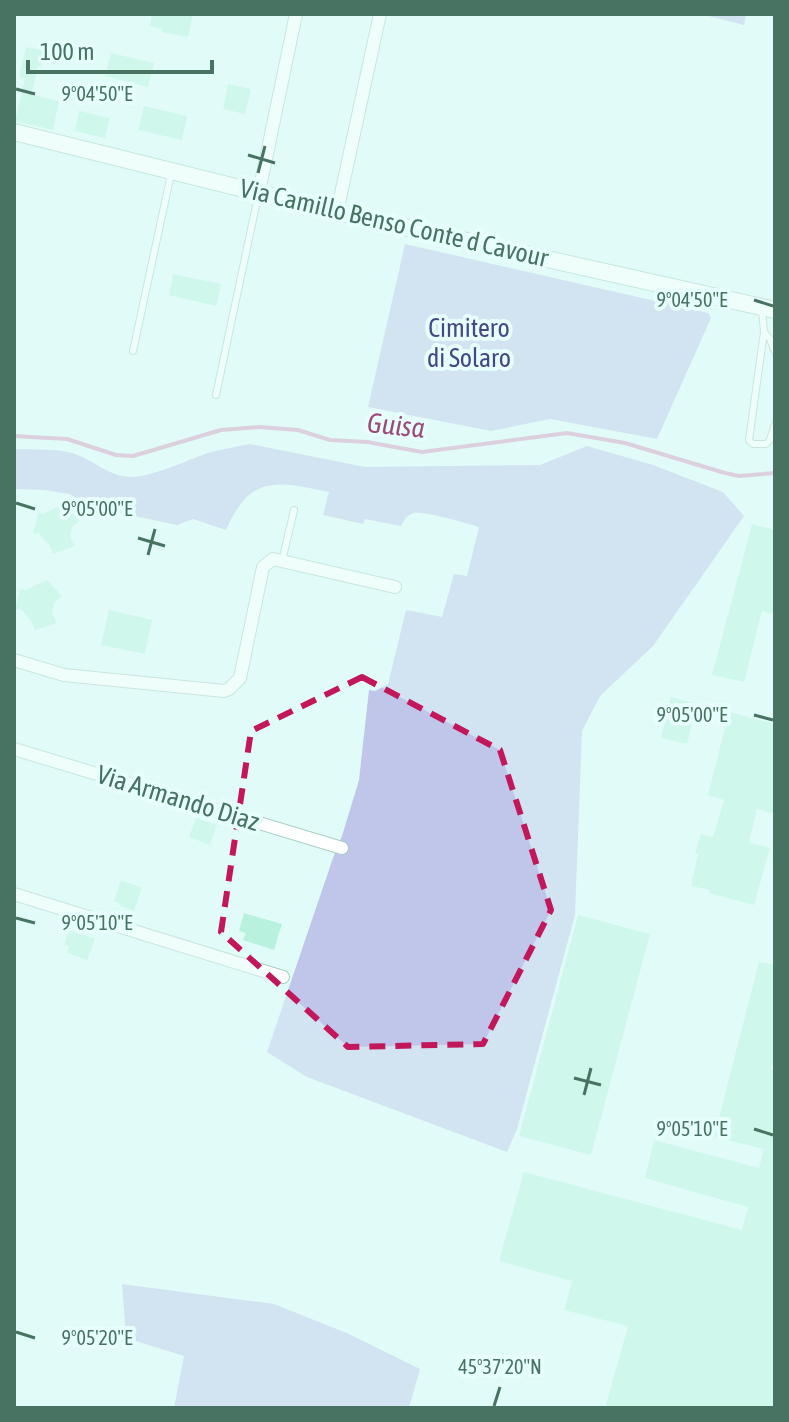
<svg xmlns="http://www.w3.org/2000/svg" width="789" height="1422" viewBox="0 0 789 1422" font-family="'Asap Condensed',sans-serif">
  <rect width="100%" height="100%" fill="#e1fcf8"/>
  <path fill="#bfc6e9" d="M701 14H746L744 25Z
    M405 244 708 313 711 318 657 439 550 419 491 431 368 407Z
    M250 444 365 467 540 465 587 446 653 465 723 492 744 516 653 646 600 696 582 731 575 915 517 1129 507 1152 307 1077 267 1052 333 858 342 836 359 780 369 690 375 691 388 684 406 610 442 617 454 574 467 576 479 527C465 523 426 511 414 513 407 515 404 520 401 526L365 519 363 524 323 515 329 492C278 481 250 474 226 530L193 519 177 525 92 507 69 494 45 490 14 489V449C34 450 56 448 75 454 95 461 109 477 132 477 151 477 188 460 208 453 222 449 236 447 250 444Z
    M122 1284 274 1304 349 1334 420 1369 409 1408H174L184 1356 126 1338Z"/>
  <g fill="none" stroke-linecap="round" stroke-linejoin="round">
    <path stroke="#d79cbf" stroke-width="4" d="M14 436 67 439 116 455 133 456 221 430 259 427 298 430 330 440 367 442 422 452 567 433 625 443 725 473 739 476 775 473"/>
  </g>
  <path fill="#b8f2de" d="M152 14H193L188 37 162 32V29L150 26Z
    M26 47 44 51 41 67 38 66 32 95 59 101 53 130 15 121 25 79 19 77Z
    M111 53 154 63 148 87 105 76Z
    M228 84 251 89 245 114 223 109Z
    M144 106 187 116 182 140 138 130Z
    M79 111 110 118 105 138 75 131Z
    M173 274 221 284 216 306 169 295Z
    M64 504 80 520 72 527 70 537 75 546 53 554 50 546 38 533 33 534 38 513 43 514Z
    M752 524 775 530V614L762 611 744 682 712 675Z
    M47 580 62 596 54 603 52 613 57 623 35 630 32 622 21 609 15 610 20 589 26 590Z
    M109 610 152 620 145 654 101 645Z
    M671 697 697 704 687 744 661 738Z
    M729 712 775 724V814L757 809 749 843 770 848 754 905 709 893 710 890 691 886 698 854 695 853 701 834 713 837 724 800 708 795Z
    M196 818 217 825 210 845 189 837Z
    M121 880 142 888 134 911 120 906 121 904 114 901Z
    M244 913 282 924 274 950 243 940 246 933 239 931Z
    M578 915 650 934 591 1155 519 1136Z
    M69 930 95 939 87 960 67 953 69 947 64 945Z
    M759 962 775 965V1055L771 1069 775 1070V1408H605L628 1326 564 1310 572 1281 499 1261 524 1172 742 1230 748 1207 645 1178 654 1140 759 1168 764 1149 714 1137Z"/>
  <g fill="none" stroke-linecap="round" stroke-linejoin="round">
    <defs>
      <path id="lane" d="M762 310 764 332 749 440 753 444H766L770 440 775 424
        M764 332 770 339 775 352
        M133 351 171 174
        M216 395 258 196
        M282 561 294 510"/>
      <path id="street" d="M259 192 296 14
        M337 212 380 14
        M14 660 64 675 224 691 229 689 240 678 263 567 273 559 395 587
        M14 749 342 848
        M14 894 283 977"/>
      <path id="secondary" d="M14 132 337 212 775 310"/>
    </defs>
    <use href="#lane" stroke="#a8cdc1" stroke-width="8"/>
    <use href="#street" stroke="#a8cdc1" stroke-width="14"/>
    <use href="#secondary" stroke="#a3cdc0" stroke-width="18"/>
    <use href="#lane" stroke="#fff" stroke-width="6"/>
    <use href="#street" stroke="#fff" stroke-width="12"/>
    <use href="#secondary" stroke="#fff" stroke-width="16"/>
  </g>
  <path d="M0 0H789V1422H0ZM362 677 500 750 551 910 483 1044 348 1047 221 932 251 731Z" fill="#e1fcf8" fill-opacity=".55" fill-rule="evenodd"/>
  <path fill="none" stroke="#c2185b" stroke-width="6" stroke-dasharray="16 10" stroke-linejoin="round" d="M362 677 500 750 551 910 483 1044 348 1047 221 932 251 731Z"/>
  <path fill="none" stroke="#487362" stroke-width="3" d="M16 89 35 94M248 155 275 163M258 173 265 146M754 300 773 306M16 503 35 509M138 538 165 546M148 555 155 529M754 715 773 720M16 918 35 923M574 1078 601 1085M584 1095 591 1068M754 1129 773 1135M16 1332 35 1338M494 1406 500 1387"/>
  <g text-anchor="middle" dominant-baseline="central" stroke-width="8" stroke-linejoin="round" paint-order="stroke">
    <g font-size="26" fill="#487362" stroke="#e7fffc">
      <text transform="translate(394 223) rotate(13)">Via Camillo Benso Conte d Cavour</text>
      <text transform="translate(178 798) rotate(17)">Via Armando Diaz</text>
    </g>
    <g font-size="26" fill="#454885" stroke="#e7fffc">
      <text x="469" y="328">Cimitero<tspan x="469" dy="30">di Solaro</tspan></text>
    </g>
    <g font-size="28" font-style="italic" fill="#9c4a79" stroke="#e7fffc">
      <text transform="translate(396 425) rotate(6)">Guisa</text>
    </g>
  </g>
  <g font-size="20" text-anchor="middle" fill="#487362" stroke="#e7fffc" stroke-width="8" stroke-linejoin="round" paint-order="stroke">
    <text x="97" y="101">9°04'50"E</text>
    <text x="692" y="307">9°04'50"E</text>
    <text x="97" y="516">9°05'00"E</text>
    <text x="692" y="722">9°05'00"E</text>
    <text x="97" y="930">9°05'10"E</text>
    <text x="692" y="1136">9°05'10"E</text>
    <text x="97" y="1345">9°05'20"E</text>
    <text x="500" y="1374">45°37'20"N</text>
  </g>
  <rect width="789" height="1422" fill="none" stroke="#487362" stroke-width="32"/>
  <path d="M28 60v12h184v-12" fill="none" stroke="#487362" stroke-width="4"/>
  <text x="40" y="60" font-size="24" fill="#487362" stroke="#e7fffc" stroke-width="6" paint-order="stroke">100 m</text>
</svg>
